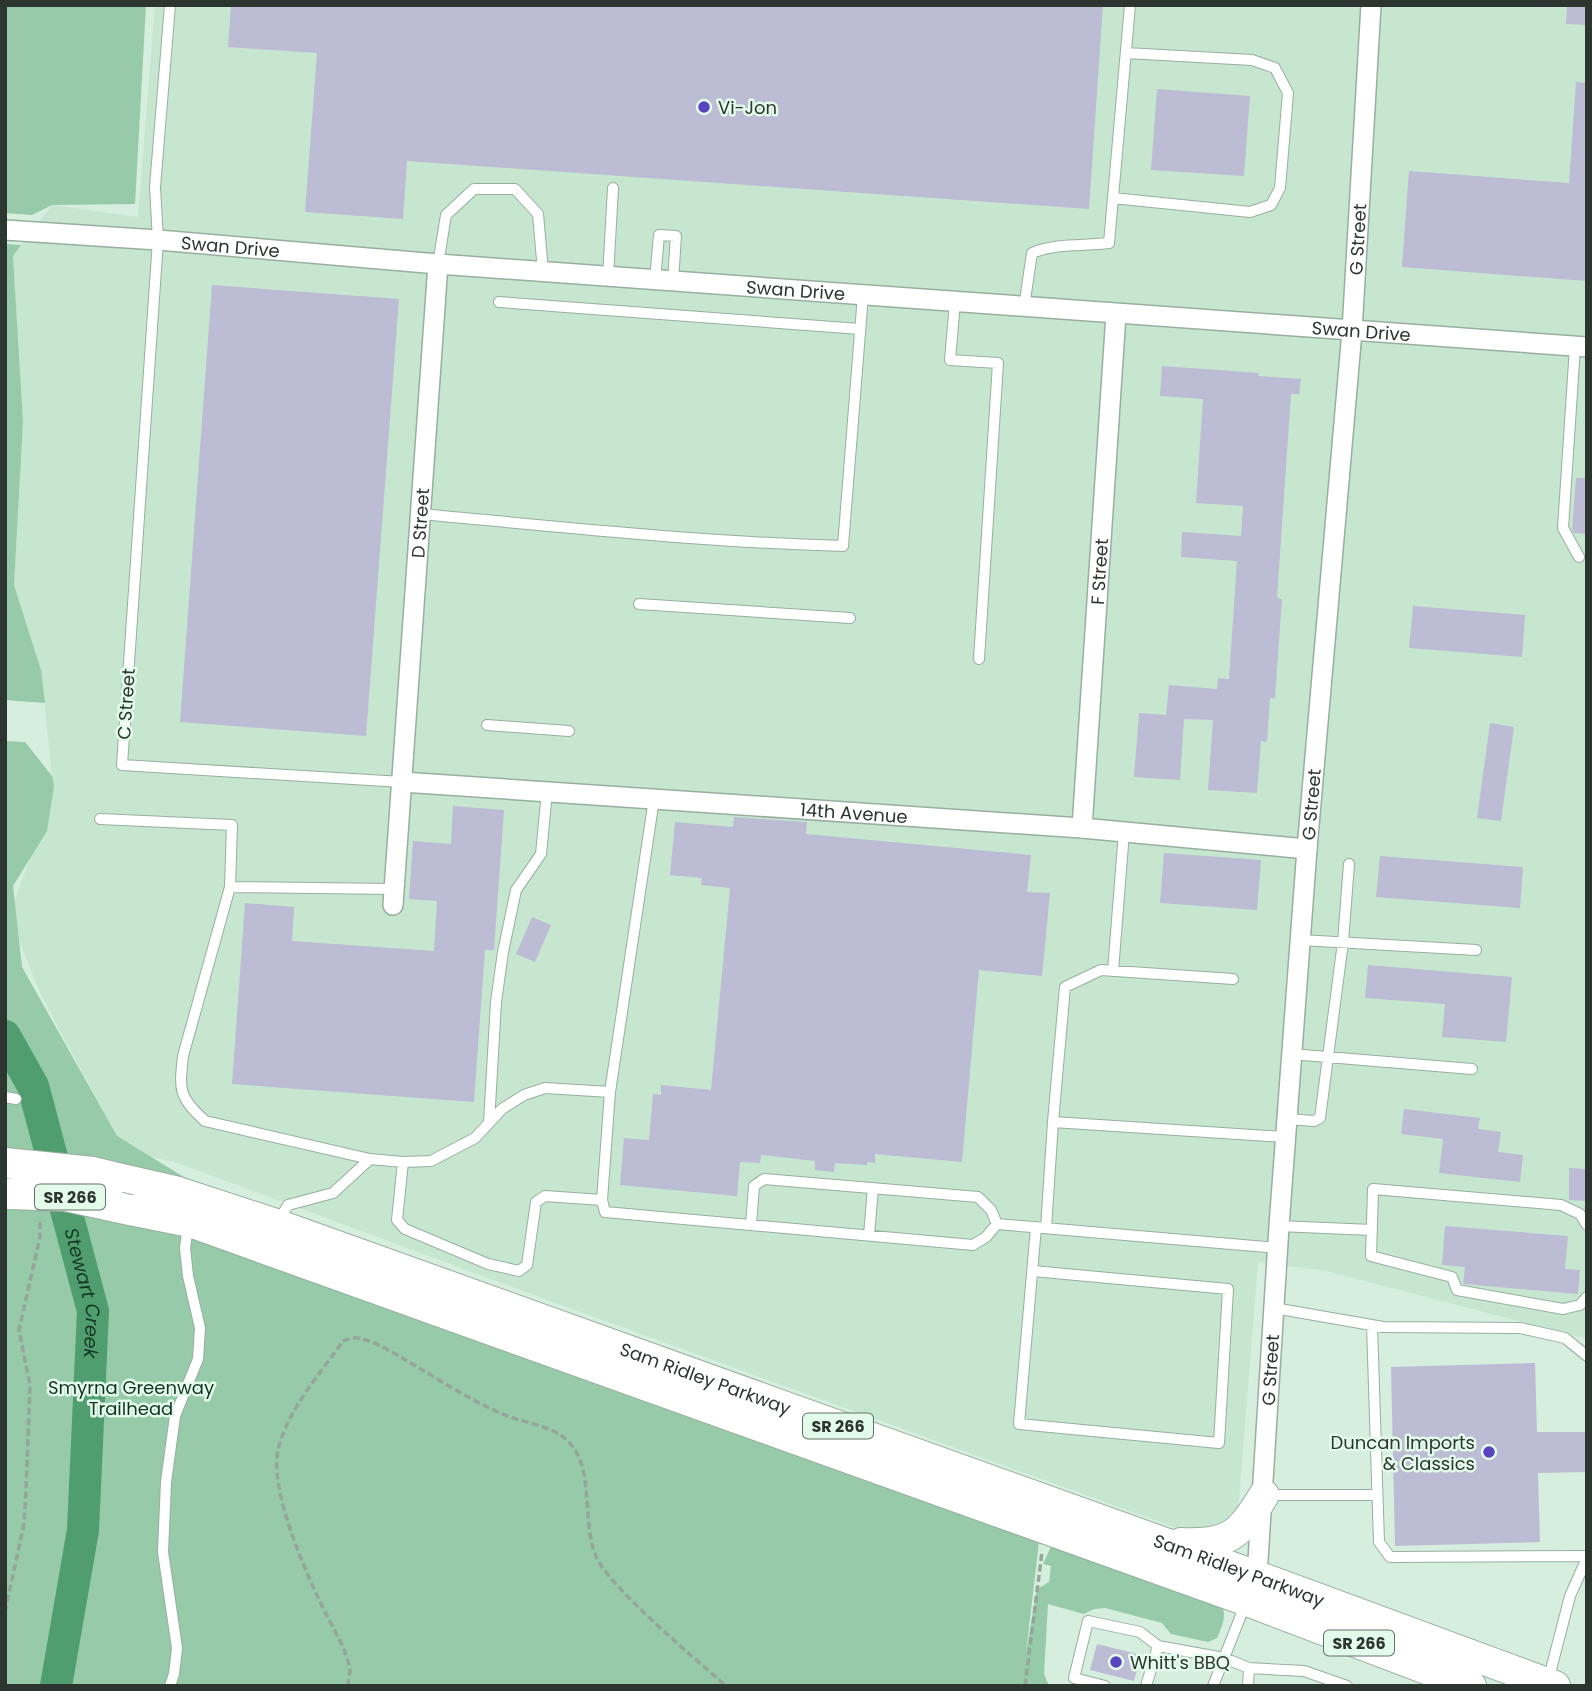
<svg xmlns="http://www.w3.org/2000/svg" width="1592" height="1691" viewBox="0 0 1592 1691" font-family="Poppins,sans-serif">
  <rect width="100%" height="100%" fill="#d5eedd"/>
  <path fill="#c6e6d0" d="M155 5H1587V1339L1327 1271 1258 1262 1235 1549 553 1302 178 1163 124 1150 42 997 9 916 30 859 52 776 41 670 14 585 23 422 13 256 52 205 138 217Z"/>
  <path fill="#96caa8" d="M5 5H146L135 204 52 205 32 215 5 213Z
    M5 244 21 245 13 256 23 422 14 585 41 670 45 703 5 700Z
    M5 741 25 742 52 776 54 786 47 831 13 886 22 967 117 1136 288 1241 1040 1533 1026 1653 1037 1589 1049 1582 1051 1566 1043 1564 1053 1542 1221 1605C1228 1615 1221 1628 1217 1638L1208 1642 1171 1634 1162 1623 1105 1608 1094 1609 1084 1614 1048 1604 1044 1674 1049 1686H5Z"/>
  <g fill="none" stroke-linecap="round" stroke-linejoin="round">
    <path stroke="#509e70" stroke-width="32" id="s1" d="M5 1036 33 1086 93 1311 83 1530 56 1686"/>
  </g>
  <path fill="#bcbcd4" d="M231 5H1103L1089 209 407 161 403 219 305 212 317 53 228 47Z
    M1567 5H1587V25L1566 24Z
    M1576 82 1587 83V281L1402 267 1409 171 1569 183Z
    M1157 89 1250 96 1244 176 1151 170Z
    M212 285 399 299 366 736 180 722Z
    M1162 366 1259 373 1258 376 1301 379 1299 394H1291L1277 598 1282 599 1275 698H1270L1267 742 1261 741 1257 793 1208 790 1213 720 1184 719 1180 780 1134 777 1139 713 1166 715 1169 685 1217 689 1218 678 1229 679 1237 561 1181 557 1182 532 1241 536 1243 506 1196 503 1203 399 1160 396Z
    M1576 478H1587V534L1574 533 1572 530Z
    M1413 606 1525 615 1522 657 1409 648Z
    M1490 723 1514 727 1501 821 1477 818Z
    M453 806 504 810 494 950H485L474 1102 232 1084 245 903 294 907 292 941 434 951 437 901 409 899 413 841 451 844Z
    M734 817 807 822 806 834 1031 855 1027 892 1050 893 1042 976 979 970 962 1162 875 1154V1163L867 1162V1165L835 1163 834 1172 815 1170V1161L761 1155 760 1163 740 1162 737 1196 620 1185 624 1138 649 1140 653 1094 661 1095V1085L711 1090 730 888 701 885 702 878 670 875 675 822 733 827Z
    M1164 853 1261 860 1257 910 1160 903Z
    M1380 856 1523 867 1520 908 1376 897Z
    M532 917 551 925 535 962 516 954Z
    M1368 965 1512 977 1506 1042 1442 1037 1445 1004 1365 998Z
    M1404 1109 1480 1118 1478 1129 1501 1132 1498 1152 1523 1155 1520 1182 1439 1173 1443 1139 1401 1134Z
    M1569 1168 1587 1169V1201L1569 1200Z
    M1445 1226 1568 1236 1565 1269 1580 1270 1578 1294 1463 1284 1465 1267 1442 1265Z
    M1535 1363 1537 1432H1585L1586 1472 1538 1473 1540 1542 1395 1546 1391 1367Z
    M1097 1644 1141 1655 1134 1681 1090 1670Z"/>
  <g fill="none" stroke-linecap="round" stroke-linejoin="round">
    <defs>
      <path id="service" d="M170 5 155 187 158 240 122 765 402 782
        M1113 198 1250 212 1271 205 1280 188 1288 93 1275 68 1252 60 1126 53
        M438 264 446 215 474 189H515L538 214 543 272
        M608 277 613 188
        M655 280 659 235 676 236 673 281
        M499 302 860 329
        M955 302 950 360 998 363 979 659
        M1024 307 1032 253C1056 243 1083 246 1109 243L1130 5
        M1575 347 1563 528 1579 557
        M421 514C561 527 702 542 843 546L863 295
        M639 604 850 618
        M487 725 569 731
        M100 819 232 825 230 887
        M1300 940 1476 950
        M1113 971 1124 832
        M1233 979 1101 970 1065 987 1053 1122 1285 1137
        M1291 1054 1472 1069
        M610 1092 654 799
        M5 1097 16 1099
        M1287 1119 1314 1121 1320 1118 1343 942 1349 864
        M489 1123 496 1002 503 952 516 890 541 854 547 792
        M370 1159 205 1121C179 1097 179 1091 183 1056L230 887 394 889
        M403 1162 397 1220 405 1229 488 1264 519 1271 527 1265 536 1202 545 1196 602 1200
        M279 1220 288 1205 333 1193 370 1159 403 1162 431 1161 475 1138 502 1109 524 1095 545 1088 610 1092 602 1200 605 1212 973 1245 986 1237 997 1224 1277 1248
        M751 1225 754 1186 764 1179 978 1197 991 1210 997 1224
        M1587 1225 1580 1214 1561 1205 1373 1189 1371 1256 1452 1277 1457 1290 1563 1309 1580 1305 1587 1297
        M1279 1226 1372 1230
        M1046 1228 1053 1122
        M869 1235 873 1188
        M1033 1271 1228 1289 1219 1443 1019 1424 1036 1227
        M1274 1308 1383 1327 1520 1328 1565 1338 1587 1356
        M1372 1325 1379 1542 1390 1557 1587 1556
        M1268 1495H1377
        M1548 1681 1570 1596 1587 1558
        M170 1686 174 1674 177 1648 163 1552 166 1482 175 1416 198 1359 200 1328 188 1276 185 1248 188 1226
        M1105 1686 1074 1678 1088 1621 1140 1632 1158 1646 1224 1658 1249 1668
        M1146 1686 1158 1646
        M1213 1686 1245 1605
        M1248 1686 1249 1668 1304 1671 1347 1686"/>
      <g id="minor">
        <path id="s2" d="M5 230 158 240 438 264 1587 347"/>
        <path id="s3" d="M402 782 1082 828 1307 849"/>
        <path id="s4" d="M1082 828 1116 314"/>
        <path id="s5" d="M393 905 438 264"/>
        <path id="s6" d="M1254 1584 1257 1576 1279 1226 1307 849 1352 331 1371 5"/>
      </g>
      <g id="primary">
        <path id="s7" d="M118 1178 175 1191 276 1224 1257 1576 1555 1686"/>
        <path d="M130 1210 190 1222 1247 1601 1471 1686"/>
        <path d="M1181 1543C1229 1545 1239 1536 1264 1495"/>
      </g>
    </defs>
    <use href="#service" stroke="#98af9f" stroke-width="12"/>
    <use href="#minor" stroke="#98af9f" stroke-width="22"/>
    <use href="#primary" stroke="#98af9f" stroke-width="32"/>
    <path stroke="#94a79a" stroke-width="3.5" stroke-dasharray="7 3.5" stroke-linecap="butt" d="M5 1612 24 1524 26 1491 30 1385 19 1330 40 1237V1218
      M348 1686C348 1681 350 1674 350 1670 347 1650 333 1628 324 1610 306 1573 267 1487 279 1446 290 1407 320 1374 343 1341 348 1339 353 1337 358 1338 375 1341 392 1352 407 1361 440 1380 474 1403 510 1417 533 1425 561 1427 575 1450 592 1476 583 1522 595 1554 605 1584 698 1661 726 1686
      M1025 1686 1042 1552"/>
    <use href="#service" stroke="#fff" stroke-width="10"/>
    <use href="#minor" stroke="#fff" stroke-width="19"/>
    <use href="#primary" stroke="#fff" stroke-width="30"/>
    <defs>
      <path id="primary-bridge" d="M5 1163 93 1172 118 1178
        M10 1194 66 1196 130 1210"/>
    </defs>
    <use href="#primary-bridge" stroke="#98af9f" stroke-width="32" stroke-linecap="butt"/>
    <use href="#primary-bridge" stroke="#fff" stroke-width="30"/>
  </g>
  <g fill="#5b45be" stroke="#e3fbea" stroke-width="2.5">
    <circle cx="704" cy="107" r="7"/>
    <circle cx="1489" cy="1452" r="7"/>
    <circle cx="1116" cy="1662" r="7"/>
  </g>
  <g text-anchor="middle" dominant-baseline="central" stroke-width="5" stroke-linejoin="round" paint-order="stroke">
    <g fill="#e3fbea" stroke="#637067" stroke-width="2">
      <rect x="35" y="1184.5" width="70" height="25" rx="5"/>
      <rect x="803" y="1413.5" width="70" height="25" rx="5"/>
      <rect x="1324" y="1630.5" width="70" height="25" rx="5"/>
    </g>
    <g font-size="16" font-weight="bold" fill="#2c352f">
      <text x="70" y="1197">SR 266</text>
      <text x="838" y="1426">SR 266</text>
      <text x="1359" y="1643">SR 266</text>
    </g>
    <g font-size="18" fill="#2c352f" stroke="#e3fbea" text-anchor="start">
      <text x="718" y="107">Vi-Jon</text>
      <text x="1475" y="1442" text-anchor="end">Duncan Imports<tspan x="1475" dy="21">&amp; Classics</tspan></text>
      <text x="1130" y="1662">Whitt's BBQ</text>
    </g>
    <g font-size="18" fill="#2c352f" stroke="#e3fbea">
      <text stroke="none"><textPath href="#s6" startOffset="1349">G Street</textPath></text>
      <text stroke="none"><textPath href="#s2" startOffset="226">Swan Drive</textPath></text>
      <text stroke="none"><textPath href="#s2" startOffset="793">Swan Drive</textPath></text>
      <text stroke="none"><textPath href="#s2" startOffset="1360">Swan Drive</textPath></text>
      <text stroke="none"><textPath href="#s5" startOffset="383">D Street</textPath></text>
      <text stroke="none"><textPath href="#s4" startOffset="257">F Street</textPath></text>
      <text transform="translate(126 704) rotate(-86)">C Street</text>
      <text stroke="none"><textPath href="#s6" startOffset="782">G Street</textPath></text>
      <text stroke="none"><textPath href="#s3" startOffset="453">14th Avenue</textPath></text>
      <text stroke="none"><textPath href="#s6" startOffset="215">G Street</textPath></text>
      <text stroke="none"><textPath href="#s7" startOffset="621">Sam Ridley Parkway</textPath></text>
      <text stroke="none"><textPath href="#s7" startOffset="1188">Sam Ridley Parkway</textPath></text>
    </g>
    <g font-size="18" fill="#123521" stroke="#e3fbea">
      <text x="131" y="1387">Smyrna Greenway<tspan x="131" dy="21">Trailhead</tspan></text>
    </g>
    <g font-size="19" font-style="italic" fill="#163824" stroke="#e3fbea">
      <text stroke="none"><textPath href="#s1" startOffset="271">Stewart Creek</textPath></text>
    </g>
  </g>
  <rect width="1592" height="1691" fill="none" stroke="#2c352f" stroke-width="14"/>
</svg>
